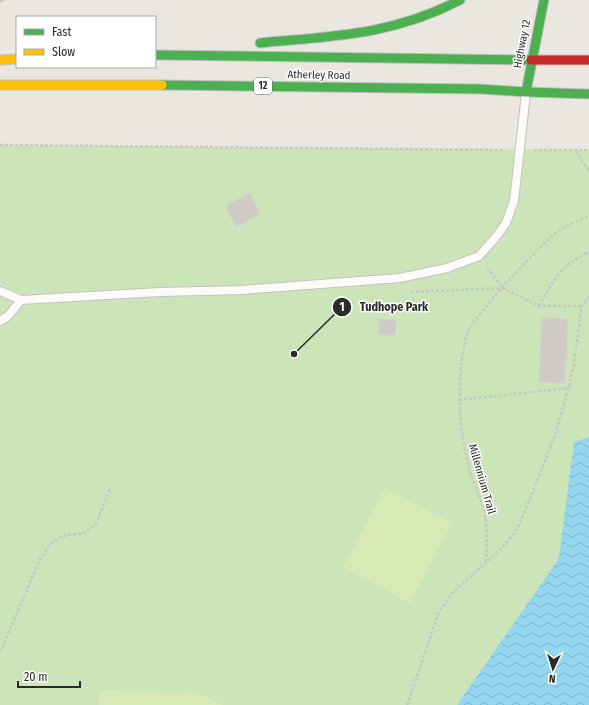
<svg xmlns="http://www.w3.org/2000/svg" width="589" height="705" viewBox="0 0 589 705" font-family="'Fira Sans Condensed',sans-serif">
  <defs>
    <pattern id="water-waves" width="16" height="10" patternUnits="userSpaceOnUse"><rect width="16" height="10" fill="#93d6ed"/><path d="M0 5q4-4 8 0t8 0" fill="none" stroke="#7fb8cb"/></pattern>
  </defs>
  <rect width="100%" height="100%" fill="#eae6e0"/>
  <path fill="#cce5b8" d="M0 145 589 150V574L559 558 457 705H0Z"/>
  <path fill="#d7eab6" d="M385 488 452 523 410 603 343 567Z
    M99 690 195 692 223 705H99Z"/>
  <path fill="url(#water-waves)" d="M589 437V705H457L559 558 574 442Z"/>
  <path fill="#cfccc7" stroke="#d5d2cd" d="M250 193 260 214 236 227 225 206Z
    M542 318 568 319 565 383 539 382Z
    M379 319 396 320 395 335H378Z"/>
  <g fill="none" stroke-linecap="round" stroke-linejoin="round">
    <defs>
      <path id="lane" d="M0 291 21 300
        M0 321 8 316 21 300 160 292 242 290 400 278 447 268 479 256 496 237 506 223 514 201 526 93"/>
      <path id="fast" d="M260 43C334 36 393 35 460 0
        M155 55 531 60
        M162 85 480 89 526 92 544 0
        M526 92 589 94"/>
      <path id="slow" d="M0 60 17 59
        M0 85H162"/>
      <path id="jam" d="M531 60H589"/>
    </defs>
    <use href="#lane" stroke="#c3c2c1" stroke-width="10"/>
    <use href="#fast" stroke="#c3c2c1" stroke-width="11"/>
    <use href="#slow" stroke="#c3c2c1" stroke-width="11"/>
    <use href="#jam" stroke="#c3c2c1" stroke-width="11"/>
    <path stroke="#c8c8c7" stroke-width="2.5" stroke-dasharray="3 2" stroke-linecap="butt" d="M0 1 6 0
      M0 145 505 150
      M534 150H589
      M576 151 589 172
      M487 268 503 288 538 306H582
      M411 292 502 288
      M539 306C552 282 563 263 589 252
      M459 400 569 388
      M486 562C487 542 488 523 482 504 476 487 469 471 465 452 458 420 457 363 468 332 473 317 546 238 561 229 570 224 580 220 589 216
      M0 652 40 559 50 544 63 536 84 533 96 524 111 487
      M407 705 438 614 453 592 501 549 516 531 523 516 555 436 573 370 582 306 589 295"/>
    <use href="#lane" stroke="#fcfbfa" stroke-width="8"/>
    <use href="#fast" stroke="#4caf50" stroke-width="9"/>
    <use href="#slow" stroke="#ffc107" stroke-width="9"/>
    <use href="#jam" stroke="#c62828" stroke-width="9"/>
  </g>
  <g text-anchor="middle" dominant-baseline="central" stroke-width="3" stroke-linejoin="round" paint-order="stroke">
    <rect fill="#fff" stroke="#6b6b6b" stroke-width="1" x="254" y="78" width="18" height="16" rx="3"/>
    <g font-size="10" font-weight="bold" fill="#2b2b2b">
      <text x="263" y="86">12</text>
    </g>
    <g font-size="11" fill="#2b2b2b" stroke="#fff">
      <text transform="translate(522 44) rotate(-79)">Highway 12</text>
      <text transform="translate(319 75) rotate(1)">Atherley Road</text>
      <text transform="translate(482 479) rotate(74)">Millennium Trail</text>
    </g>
  </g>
  <path fill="none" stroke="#2b2b2b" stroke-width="1.5" d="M294 354L342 307"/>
  <g fill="#2b2b2b" stroke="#fff" stroke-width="1.5">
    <circle cx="294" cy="354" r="4"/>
    <circle cx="342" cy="307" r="10"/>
  </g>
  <g font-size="12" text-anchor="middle" font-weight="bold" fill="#fff">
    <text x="342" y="311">1</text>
  </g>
  <g font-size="12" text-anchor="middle" font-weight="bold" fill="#2b2b2b" stroke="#fff" stroke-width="3" stroke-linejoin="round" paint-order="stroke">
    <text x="394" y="311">Tudhope Park</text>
  </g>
  <rect x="16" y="16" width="140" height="52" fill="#ffffff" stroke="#aaaaaa"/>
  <rect x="24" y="29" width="20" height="6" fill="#4caf50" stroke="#aaaaaa"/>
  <text x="52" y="36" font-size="12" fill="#2b2b2b">Fast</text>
  <rect x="24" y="49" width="20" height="6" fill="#ffc107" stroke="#aaaaaa"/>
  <text x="52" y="56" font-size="12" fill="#2b2b2b">Slow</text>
  <g transform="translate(553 669) rotate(184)" stroke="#ffffff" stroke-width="3" paint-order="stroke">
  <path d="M0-3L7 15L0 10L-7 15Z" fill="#2b2b2b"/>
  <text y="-6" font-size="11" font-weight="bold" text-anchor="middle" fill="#2b2b2b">N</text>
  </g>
  <path d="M18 681v6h62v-6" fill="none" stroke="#2b2b2b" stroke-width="2"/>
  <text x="24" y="681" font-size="12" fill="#2b2b2b" stroke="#ffffff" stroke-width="3" paint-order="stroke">20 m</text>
</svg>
